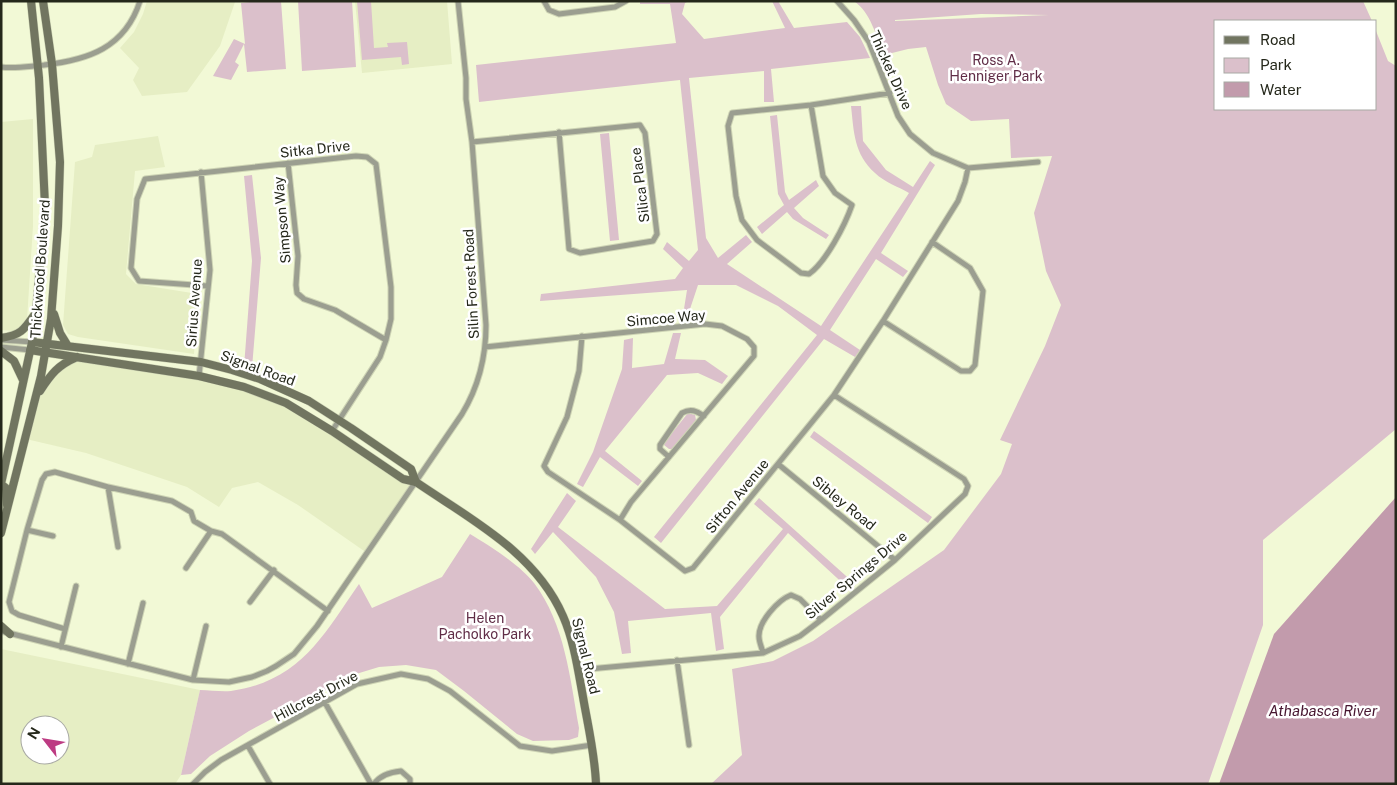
<svg xmlns="http://www.w3.org/2000/svg" width="1397" height="785" viewBox="0 0 1397 785" font-family="'Public Sans',sans-serif">
  <rect width="100%" height="100%" fill="#f2f9d6"/>
  <path fill="#e6eec4" fill-rule="evenodd" d="M147 1 235 2 220 46 187 92 142 96 133 80 139 68 120 48 134 32 143 14Z
    M355 1H447L452 64 362 73Z
    M33 119V226L27 320 22 328 15 331 1 330V122Z
    M158 136 165 167 135 171 126 274 136 284 198 294 194 354 78 337 68 334 63 325 75 162 92 157 95 145Z
    M77 357 199 376 286 403 371 457 416 482 367 553 298 505 258 482 232 488 219 507 187 487 86 453 26 439 36 397 51 374Z
    M1 649 200 690 181 775 175 784H1ZM30 725H60V755H30Z"/>
  <path fill="#dbc0cb" fill-rule="evenodd" d="M259 1H281L286 69 247 72 244 44 235 62 239 65 231 80 213 76 234 39 245 44 241 3Z
    M298 1H352L356 67 302 71Z
    M357 1H371L374 48 388 47 387 43 407 42 409 64 402 65 401 57 362 60Z
    M640 1H689L685 3 682 14 704 39 785 28 772 1H778L794 28 847 22 860 37 870 58 771 69 774 102H764V71L689 78 706 238 718 258 746 235 752 242 727 264 821 326 909 193C899 187 884 182 875 173 854 154 854 133 851 106H861L863 141 886 170 913 187 930 161 935 165 881 253 908 271 903 277 876 259 830 330 860 350 855 357 824 339 661 543 654 537 817 335 778 306 736 285H698L688 315H683L687 290 540 301 541 294 675 279 683 268 663 249 667 242 689 261 698 250 680 80 479 102 476 65 676 43 670 4H640Z
    M854 1H1363L1372 21H1216V109H1376V31L1388 61 1396 66V429L1263 540V625L1208 784H711L742 755 732 669 773 661 813 641 944 550 1001 474 1012 444 1000 440 1045 346 1061 305 1046 271 1034 213 1052 156 1011 158 1009 119 971 121 946 104 938 85 926 47 908 49 884 55C876 36 871 13 854 1ZM981 14 1049 15 895 21V20Z
    M777 115 785 192 789 200 816 180 819 186 794 208 803 218 829 235 826 239 793 219 787 212 762 234 757 227 784 205 778 194 770 116Z
    M609 133 619 240 610 241 600 134Z
    M252 175 261 258 252 368 244 367 252 261 244 176Z
    M673 333H681L675 359 705 360 728 376 722 384 698 373 667 375 605 451 642 481 638 486 600 457 583 487 577 484 593 452 622 369 624 340 633 338 632 368 664 364Z
    M688 413 695 415 696 420 672 449H669L664 445V443Z
    M814 431 932 517 928 523 810 437Z
    M567 493 576 501 558 527 665 609 717 606 783 529 754 504 759 498 855 584 849 589 788 533 720 617 724 649 716 651 711 613 628 621 631 653 622 654 614 612 596 577 553 532 535 554 531 549Z
    M470 534C490 546 520 565 534 583 565 624 570 678 579 728L578 737 569 740 533 741 517 734 464 691 436 670 406 665 379 667 356 674 249 731 210 756 191 774 181 775 200 690C210 690 221 692 231 691 300 681 323 636 359 584L372 608 442 577Z"/>
  <path fill="#c29bac" d="M1396 497V784H1219L1274 634Z"/>
  <g fill="none" stroke-linecap="round" stroke-linejoin="round">
    <defs>
      <path id="street" d="M544 1 549 10 559 14 615 7 626 1
        M837 1 854 20 869 42 898 116 910 134 933 153 968 168 1038 162
        M1 67C15 69 30 66 44 65 88 60 125 48 140 1
        M811 105 823 176 835 193 852 205C845 225 826 262 809 274L801 273 757 240 742 220 736 196 728 126 732 113 811 105 890 93
        M472 142 640 125 645 133 657 234 653 241 580 253 569 249 559 132
        M288 163 298 256 296 285 297 293 304 299 335 310 386 340
        M208 286 139 281 131 268 137 199 145 179 356 156 367 157 376 164 391 287V319L386 340 380 357 332 431
        M883 321 961 371H970L975 365 983 291 970 268 932 242
        M582 336 579 371 567 417 544 466 548 472 620 520 685 571 693 568 834 395 883 321 958 201 965 182 968 168
        M2 340 32 342
        M1 347 30 350
        M485 347 705 324 722 326 747 339 754 347V356L631 502 620 520
        M199 376 210 270 201 172
        M669 457 660 449V445L682 413C691 408 696 411 704 416
        M778 464 895 560
        M108 487 118 547
        M27 530 53 536
        M186 568 211 531
        M250 602 274 570
        M65 629 19 615 12 611 9 602 27 530 42 480 46 474 55 472 108 487 172 501 191 512 194 521 211 531 222 534 328 611
        M1 631 193 680 229 682 252 677 267 671 276 666 294 654 317 626 462 414C479 386 486 357 486 325L472 142 466 99V78L458 1
        M61 647 76 586
        M763 653C762 648 759 642 759 637 758 622 778 600 791 595L800 599 821 620
        M677 660 689 745
        M128 664 143 603
        M578 670 763 653 800 636 821 620 895 560 965 494 968 486 964 479 834 395
        M193 680 206 626
        M324 701 371 784
        M248 746 270 784
        M193 784 205 772 221 760 357 684 401 674 428 679 450 691 520 746 552 751 592 745
        M374 784C380 775 391 772 401 771L410 779V784"/>
      <path id="secondary" d="M54 314 60 333 68 346
        M1 338C21 335 24 330 35 314
        M32 342 201 362 232 370 260 379 309 401 351 428 411 469 416 482
        M30 350 199 376 244 387 286 403 332 431 403 479 416 482C470 519 535 552 563 616 574 641 578 670 583 697 588 726 595 755 596 784
        M1 351 14 361 23 380
        M40 391C51 374 58 365 77 357
        M1 484 32 342 36 313 45 206 39 78 31 1
        M1 484 6 488 7 505
        M1 533 41 376 51 319 58 226 60 162 52 64 43 1
        M1 626 10 634"/>
    </defs>
    <use href="#street" stroke="#cdd3b4" stroke-width="7"/>
    <use href="#secondary" stroke="#cdd3b4" stroke-width="9"/>
    <use href="#street" stroke="#9b9e90" stroke-width="5"/>
    <use href="#secondary" stroke="#717560" stroke-width="8"/>
  </g>
  <g text-anchor="middle" dominant-baseline="central" stroke-width="5" stroke-linejoin="round" paint-order="stroke">
    <g font-size="14" fill="#602d47" stroke="#fff">
      <text x="996" y="60">Ross A.<tspan x="996" dy="16">Henniger Park</tspan></text>
      <text x="485" y="618">Helen<tspan x="485" dy="16">Pacholko Park</tspan></text>
    </g>
    <g font-size="14" fill="#25281b" stroke="#fff">
      <text transform="translate(891 70) rotate(66)">Thicket Drive</text>
      <text transform="translate(315 149) rotate(-6)">Sitka Drive</text>
      <text transform="translate(640 185) rotate(-97)">Silica Place</text>
      <text transform="translate(282 220) rotate(-95)">Simpson Way</text>
      <text transform="translate(40 269) rotate(-86)">Thickwood Boulevard</text>
      <text transform="translate(471 284) rotate(-93)">Silin Forest Road</text>
      <text transform="translate(194 303) rotate(-86)">Sirius Avenue</text>
      <text transform="translate(666 318) rotate(-5)">Simcoe Way</text>
      <text transform="translate(258 368) rotate(20)">Signal Road</text>
      <text transform="translate(737 496) rotate(-51)">Sifton Avenue</text>
      <text transform="translate(844 503) rotate(39)">Sibley Road</text>
      <text transform="translate(856 575) rotate(-40)">Silver Springs Drive</text>
      <text transform="translate(586 656) rotate(76)">Signal Road</text>
      <text transform="translate(316 696) rotate(-28)">Hillcrest Drive</text>
    </g>
    <g font-size="15" font-style="italic" fill="#471630" stroke="#fff">
      <text x="1323" y="710">Athabasca River</text>
    </g>
  </g>
  <rect width="1397" height="785" fill="none" stroke="#25281b" stroke-width="5"/>
  <rect x="1214" y="20" width="162" height="90" fill="#ffffff" stroke="#a8a9a4"/>
  <rect x="1224" y="36" width="25" height="8" fill="#717560" stroke="#a8a9a4"/>
  <text x="1260" y="45" font-size="15" fill="#25281b">Road</text>
  <rect x="1224" y="58" width="25" height="15" fill="#dbc0cb" stroke="#a8a9a4"/>
  <text x="1260" y="70" font-size="15" fill="#25281b">Park</text>
  <rect x="1224" y="82" width="25" height="15" fill="#c29bac" stroke="#a8a9a4"/>
  <text x="1260" y="95" font-size="15" fill="#25281b">Water</text>
  <g transform="translate(45 740) rotate(301)"><circle r="24" fill="#ffffff" stroke="#a8a9a4"/>
  <path d="M0-4L9 19L0 12L-9 19Z" fill="#bd3b83"/>
  <text y="-8" font-size="14" font-weight="bold" text-anchor="middle" fill="#25281b">N</text>
  </g>
</svg>
